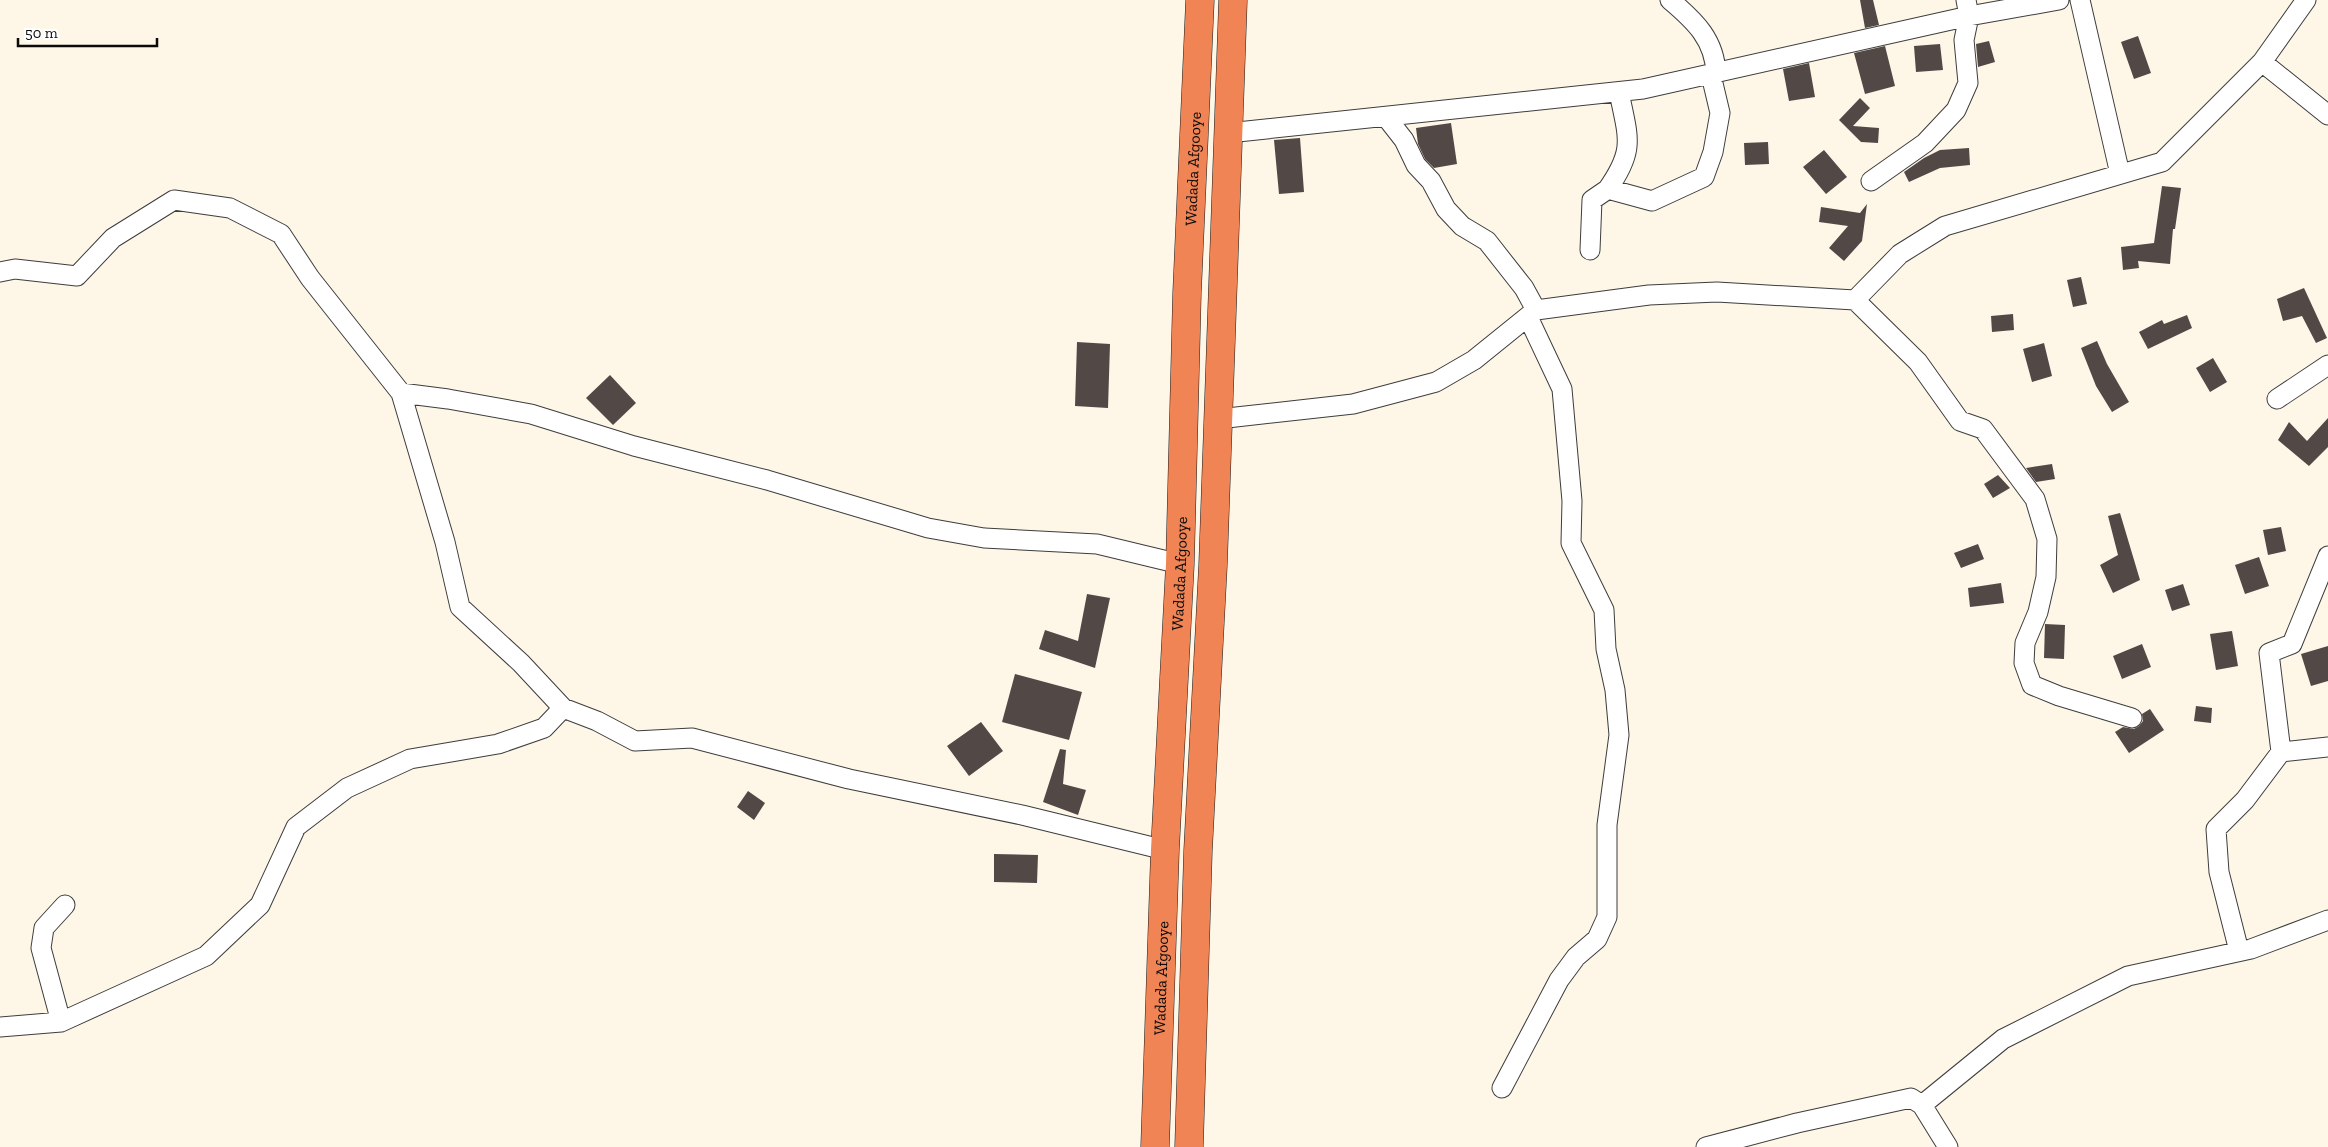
<svg xmlns="http://www.w3.org/2000/svg" width="2328" height="1147" viewBox="0 0 2328 1147" font-family="'Zilla Slab',serif">
  <rect width="100%" height="100%" fill="#fef6e7"/>
  <path fill="#524947" d="M1860 0H1873L1879 25 1865 28Z
    M2138 36 2151 73 2134 79 2121 42Z
    M1989 41 1995 62 1978 67 1976 44Z
    M1940 44 1943 70 1916 72 1914 46Z
    M1885 46 1895 86 1865 94 1854 53Z
    M1809 63 1815 97 1789 101 1783 69Z
    M1860 98 1870 108 1853 126 1879 128 1878 143 1861 142 1839 120Z
    M1451 123 1457 164 1434 168 1425 159 1418 144 1416 128Z
    M1300 138 1304 192 1279 194 1274 140Z
    M1768 142 1769 164 1745 165 1744 143Z
    M1969 148 1970 165 1940 168 1909 182 1904 172 1924 158 1940 150Z
    M1824 150 1847 177 1826 194 1803 167Z
    M2162 186 2181 188 2175 229H2173L2170 264 2138 261 2139 268 2123 270 2121 247 2154 243Z
    M1867 204 1862 241 1844 261 1829 248 1848 226 1819 222 1821 207 1860 213Z
    M2081 277 2087 304 2073 307 2067 280Z
    M2304 288 2327 338 2316 343 2302 316 2283 321 2277 299Z
    M2013 314 2014 330 1992 332 1991 316Z
    M2187 315 2192 328 2148 349 2139 332 2162 320 2164 324Z
    M2097 341 2107 364 2129 402 2112 412 2096 386 2081 348Z
    M1077 342 1110 344 1108 408 1075 406Z
    M2044 343 2052 376 2032 382 2023 349Z
    M2213 358 2227 382 2210 392 2196 368Z
    M610 375 636 403 613 425 586 398Z
    M2328 418V447L2309 466 2278 440 2289 422 2307 441Z
    M2052 464 2055 479 2036 482 2026 468Z
    M1998 475 2010 488 1993 498 1984 484Z
    M2120 513 2140 580 2113 593 2100 565 2118 555 2108 516Z
    M2281 527 2286 551 2268 555 2263 530Z
    M1978 544 1984 559 1961 568 1954 553Z
    M2259 557 2269 586 2245 594 2235 565Z
    M2001 583 2004 603 1970 607 1968 588Z
    M2183 584 2190 605 2172 611 2165 590Z
    M1087 594 1110 598 1095 668 1039 649 1045 630 1078 641Z
    M2045 624 2065 625 2064 659 2044 658Z
    M2232 631 2238 666 2216 670 2210 634Z
    M2142 644 2151 667 2122 679 2113 656Z
    M2328 646V681L2311 686 2301 654Z
    M1015 674 1082 692 1069 740 1002 722Z
    M2196 706 2212 708 2211 723 2194 721Z
    M2150 709 2164 730 2129 753 2115 732 2123 727 2134 729 2139 726 2143 721 2142 714Z
    M981 722 1003 751 969 776 947 746Z
    M1060 749 1066 750 1063 784 1086 790 1078 815 1043 802Z
    M748 791 765 803 754 820 737 807Z
    M994 854 1038 855 1037 883 994 882Z"/>
  <g fill="none" stroke-linecap="round" stroke-linejoin="round">
    <defs>
      <path id="minor" d="M1670 0C1695 21 1715 40 1716 74
        M2080 0 2120 174
        M2262 62 2328 115
        M1386 117 1404 140 1416 165 1431 181 1446 209 1462 226 1487 241 1524 288 1536 310
        M1228 133 1643 89 1969 16 2059 0
        M1871 181 1925 143 1956 110 1968 83 1964 40 1969 16 1966 0
        M1607 190C1636 149 1628 138 1619 92
        M1590 250 1592 200 1608 189 1652 201 1704 177 1713 152 1720 113 1711 75
        M0 272 15 269 77 276 113 238 174 200 230 208 281 234 310 278 401 393 445 542 460 607 521 663 563 708 597 721 635 741 692 738 849 779 1022 815 1165 850
        M1855 300 1900 254 1945 226 2162 162 2262 62 2306 0
        M401 393 448 399 531 414 634 446 767 480 928 528 984 538 1097 544 1180 564
        M2277 399 2328 365
        M1218 419 1353 404 1436 382 1474 360 1536 310 1649 295 1717 292 1855 300 1918 362 1960 421 1983 429 2035 499 2047 539 2046 577 2038 612 2025 643 2024 663 2032 685 2059 696 2132 718
        M2281 752 2328 747
        M2239 951 2219 872 2216 829 2245 800 2281 752 2269 653 2292 644 2328 556
        M61 1022 41 948 44 928 65 905
        M0 1027 61 1022 206 956 260 905 296 827 347 788 410 759 498 744 544 728 563 708
        M1502 1088 1559 980 1576 957 1597 939 1607 917V825L1619 735 1615 690 1606 649 1604 610 1571 543 1572 501 1562 389 1528 317
        M1922 1105 2003 1039 2128 976 2251 949 2328 920
        M1706 1147 1797 1123 1911 1098 1922 1105 1948 1147"/>
      <g id="highway">
        <path id="s1" d="M1155 1147 1165 850 1180 564 1187 293 1200 0"/>
        <path d="M1189 1147 1198 851 1213 565 1233 0"/>
      </g>
    </defs>
    <use href="#minor" stroke="#3d3d3d" stroke-width="21"/>
    <use href="#highway" stroke="#1b1b1b" stroke-width="29"/>
    <use href="#minor" stroke="#fff" stroke-width="19"/>
    <use href="#highway" stroke="#f08454" stroke-width="28"/>
  </g>
  <g text-anchor="middle" dominant-baseline="central" stroke-width="5" stroke-linejoin="round" paint-order="stroke">
    <g font-size="16" fill="#0a0a0a" stroke="#fff">
      <text stroke="none"><textPath href="#s1" startOffset="979">Wadada Afgooye</textPath></text>
      <text stroke="none"><textPath href="#s1" startOffset="574">Wadada Afgooye</textPath></text>
      <text stroke="none"><textPath href="#s1" startOffset="169">Wadada Afgooye</textPath></text>
    </g>
  </g>
  <path d="M18 38v8h139v-8" fill="none" stroke="#0a0a0a" stroke-width="2.5"/>
  <text x="25" y="38" font-size="15" fill="#0a0a0a" stroke="#ffffff" stroke-width="4" paint-order="stroke">50 m</text>
</svg>
